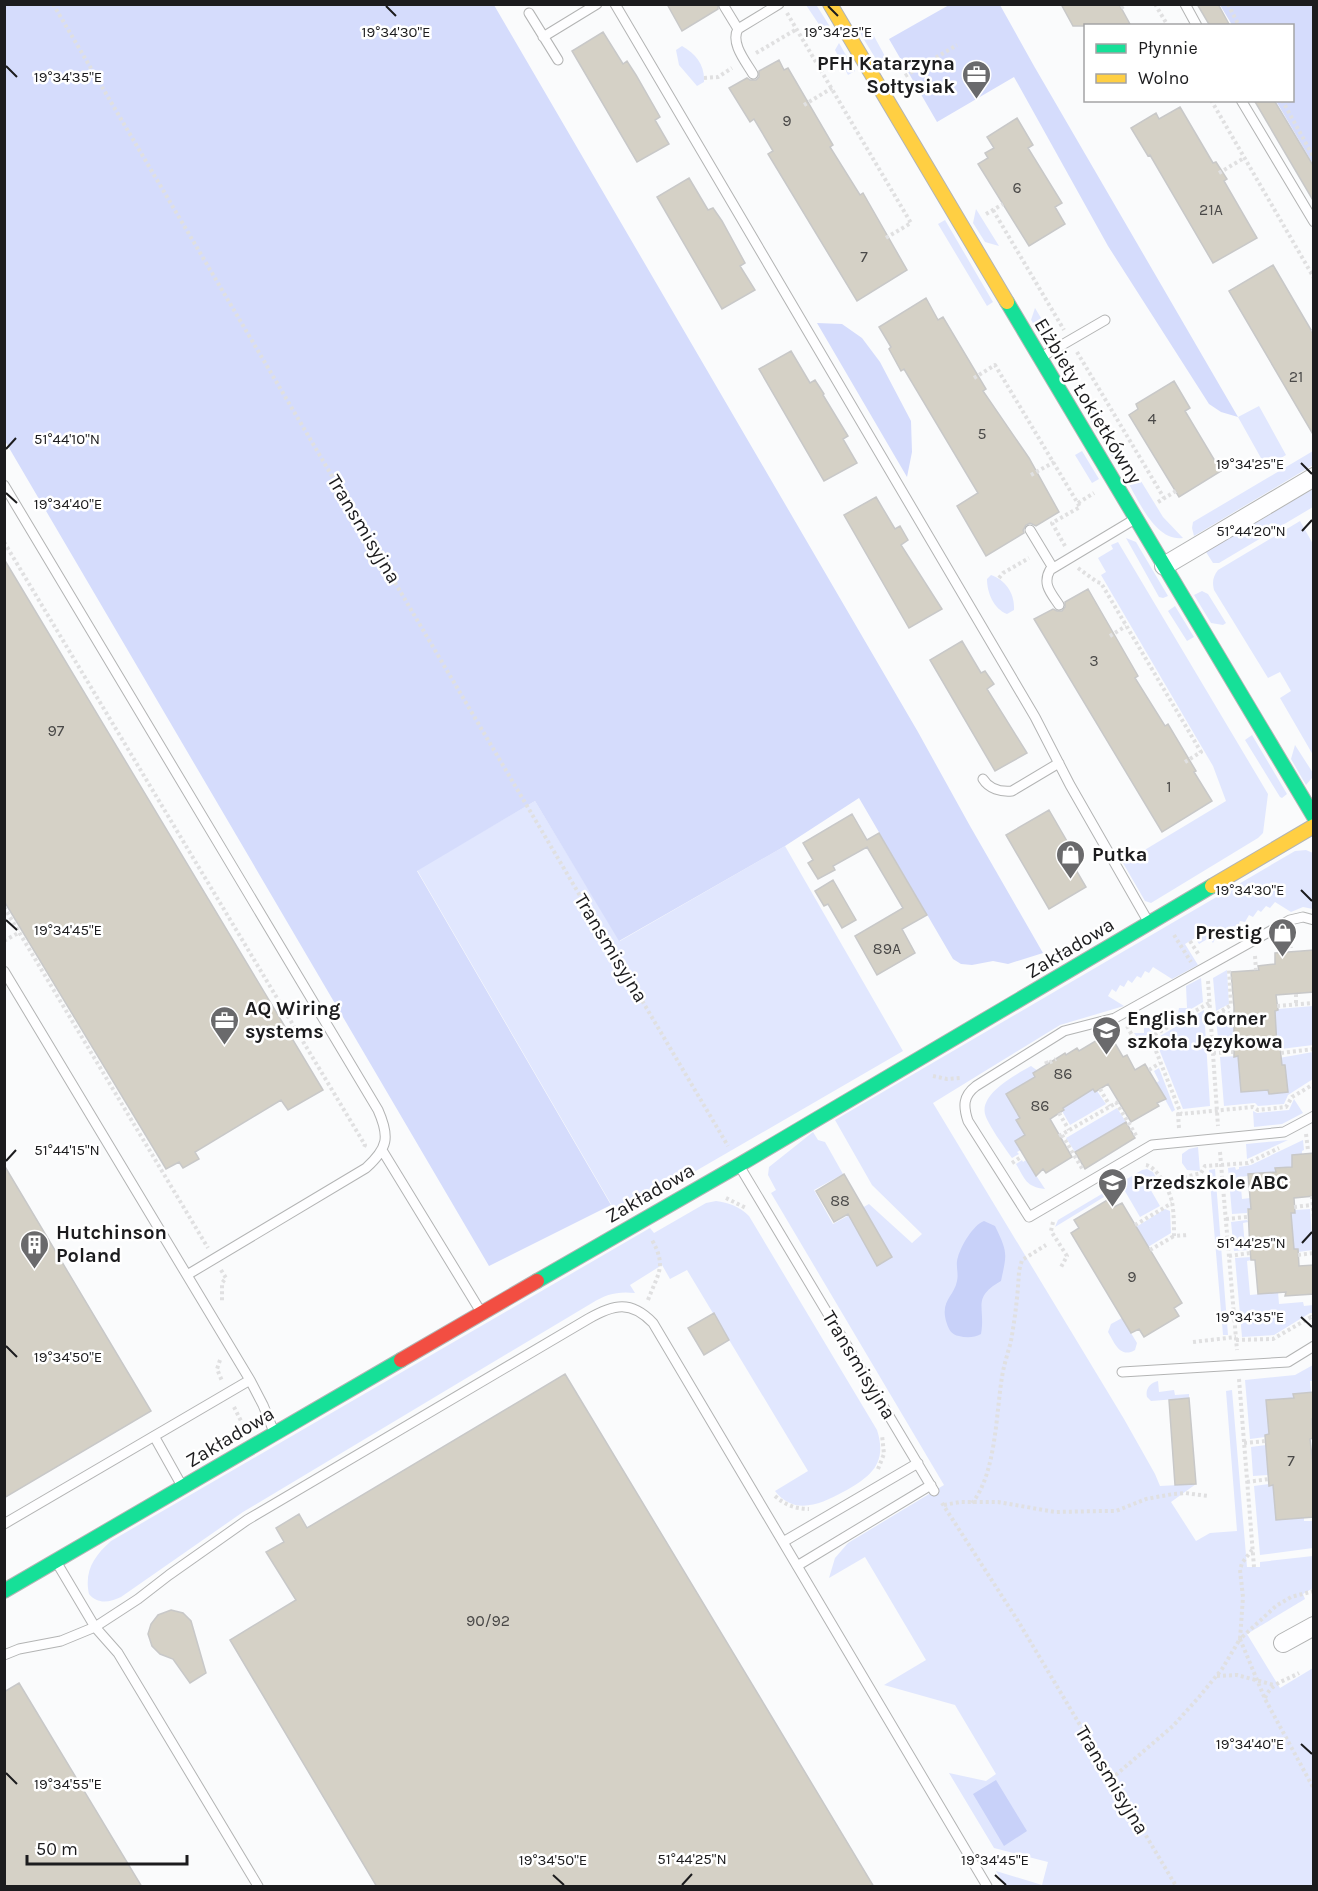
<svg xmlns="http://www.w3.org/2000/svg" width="1318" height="1891" viewBox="0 0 1318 1891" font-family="Karla,sans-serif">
  <rect width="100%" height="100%" fill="#fafbfc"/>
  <path fill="#e1e7fe" d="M806 5 817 6 832 30 829 32 822 29Z
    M866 26 869 27 892 69 879 64 858 30Z
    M839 43 855 71 848 75 835 50Z
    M682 46C696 54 705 65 704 82L697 86 679 65 676 50Z
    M976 209 999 246 985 242 973 223Z
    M945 220 993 302 987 306 938 224Z
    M1035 308 1053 338 1049 340H1044L1031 320Z
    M1094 402 1128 461 1118 467 1088 416Z
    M1259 406 1286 455 1266 467 1238 417Z
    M1082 451 1099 479 1092 483 1075 455Z
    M1313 451V465L1194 536 1192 528 1193 522Z
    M1136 473 1163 517 1183 538C1155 542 1138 499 1126 479Z
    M1313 489V507L1219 563H1213L1206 552Z
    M1300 521 1313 544V755L1280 698 1291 691 1280 672 1268 678 1214 590C1212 581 1213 577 1218 570Z
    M1126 538 1136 542 1168 596 1163 598 1159 597Z
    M1118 542 1268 794 1263 833 1258 838 1151 903 1145 901 1123 863 1226 801 1213 766 1101 575 1106 572 1098 558 1113 549 1111 545Z
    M991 575C1006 580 1015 594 1014 610L1007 614C994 609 987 593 987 579Z
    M1202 591 1208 594 1226 623 1223 625 1211 623 1194 595Z
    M1175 606 1194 637 1187 641 1168 611Z
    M1252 735 1287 794 1282 798 1280 797 1245 740Z
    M1295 745 1313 773 1312 778 1306 785 1291 759Z
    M535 801 620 941 785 846 903 1051 618 1216 417 870Z
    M1306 850 1313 853V909L1303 907 1291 912 1275 902 1270 908 1266 906 1261 912 1258 910 1253 917 1249 915 1245 922 1240 921 1238 927 1233 926 1230 932 1225 930 1222 937 1217 935 1213 943 1209 938 1199 944 1195 938 1185 944 1198 965 1172 979 1153 967 1149 973 1145 971 1141 978 1137 976 1132 983 1128 980 1124 987 1120 985 1116 992 1112 989 1108 996 1124 1006 1060 1025 933 1103 1124 1419 1155 1474 1160 1486 1196 1484 1171 1502 1196 1541 1210 1533 1237 1531 1226 1391 1232 1390 1247 1567H1260V1562L1313 1556V1588L1303 1594 1305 1599 1247 1634 1280 1688 1313 1668V1886H1005L996 1871 1042 1885 1048 1862 994 1848 949 1773 986 1781 996 1774 955 1705 884 1685 926 1660 865 1557 829 1578 835 1558 848 1543 944 1485 771 1193 776 1190 768 1175 769 1167 813 1132 818 1140 825 1142 843 1174 814 1190 833 1224 869 1204 912 1243 922 1234 872 1185 835 1120 1295 851Z
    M1227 970 1229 1004 1216 1011 1213 978Z
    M1201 978 1203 1002 1139 1040 1134 1033H1144V1028H1153L1154 1022H1161L1162 1018H1170V1013H1178L1179 1008H1187L1186 986Z
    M1313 1006V1045L1281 1049 1280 1047H1277L1275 1011 1278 1010V1009Z
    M1204 1010 1210 1106 1183 1109 1155 1039Z
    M1231 1017V1020H1235L1237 1046 1219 1049 1216 1018Z
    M1313 1052V1079L1288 1095 1284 1104 1258 1106 1255 1103 1224 1106 1220 1057 1238 1056 1241 1092 1268 1090 1269 1093 1287 1092 1285 1065 1280 1066 1279 1058Z
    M1031 1066 1038 1071 1035 1077 1006 1094 1020 1118 1025 1135 1021 1150 1017 1152 1019 1154 1012 1158C1005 1148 988 1125 985 1114 980 1093 1017 1074 1031 1066Z
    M1159 1068 1175 1110 1172 1112 1156 1083 1159 1081 1154 1071Z
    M1093 1089 1095 1092 1097 1091 1106 1104 1070 1125 1062 1111 1063 1108Z
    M1294 1099 1303 1113 1282 1124 1254 1127 1253 1111 1257 1113 1289 1110Z
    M1117 1108 1126 1122 1075 1152 1066 1138Z
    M1288 1140 1247 1159 1246 1144Z
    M1303 1140 1304 1150 1302 1151V1154L1292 1155V1167L1276 1168V1172L1248 1174V1176L1240 1177 1242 1199 1250 1198 1251 1209H1247V1213L1232 1214 1228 1168 1235 1167 1236 1170 1239 1169V1167L1251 1165Z
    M1198 1147 1200 1171 1187 1170 1182 1163V1154L1189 1149Z
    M1022 1160 1023 1162 1026 1160 1045 1189C1026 1187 1025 1179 1016 1164Z
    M1147 1169 1153 1172 1158 1181 1149 1187 1160 1206 1140 1217 1122 1186 1055 1227 1058 1220 1142 1170Z
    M1215 1169 1228 1335H1223L1209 1170Z
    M716 1201C729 1203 739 1206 749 1216L877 1430C888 1464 870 1477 843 1492 821 1504 794 1516 775 1491L808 1471 687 1270 670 1279 662 1265 630 1285 635 1293C618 1291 606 1294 592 1303L243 1512 121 1597C110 1602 98 1605 89 1594 84 1571 94 1556 111 1541L650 1228 654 1233 706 1203Z
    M1165 1209 1170 1211 1171 1233 1148 1247 1136 1227Z
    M1310 1209 1313 1250 1298 1252 1297 1249H1294L1291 1213H1295V1210Z
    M1247 1220 1248 1222 1243 1223 1245 1247H1250V1250L1234 1251 1231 1222Z
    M1251 1257V1260L1247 1261 1250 1295 1278 1292 1279 1304 1303 1302 1304 1306 1313 1305V1313H1310L1274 1335 1242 1337 1235 1258Z
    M1122 1318 1137 1343 1135 1350C1120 1359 1114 1342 1108 1332L1111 1324Z
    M1313 1365V1381H1310L1311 1392 1294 1394V1398L1266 1400 1269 1434 1265 1437 1250 1439 1245 1380 1295 1375Z
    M1158 1381 1159 1392 1174 1390 1175 1395 1189 1394V1398L1151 1401 1147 1397C1145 1389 1150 1383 1158 1381Z
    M1266 1445 1268 1475 1253 1476 1251 1447Z
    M1269 1484 1273 1485 1276 1520 1304 1518V1521H1313V1548L1260 1555 1254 1486Z"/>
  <path fill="#d5dcfc" d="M4 5H494L918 732 970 826 1043 953 1008 964 993 961 972 965 961 964 953 959 859 798 785 846 619 941 535 801 417 871 611 1205 489 1266 5 441Z
    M949 5H1000L1034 66 1238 417 1221 412 1209 404 1108 246 1014 77 937 122 889 39Z
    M1220 5H1313V164L1276 101 1292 100V26L1232 25Z
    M817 323 842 324 862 338 880 362 911 421 912 452 907 477Z"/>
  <path fill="#c8d1f9" d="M984 1221 995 1226C1008 1253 1007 1253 1001 1281 971 1298 986 1307 981 1334 974 1338 966 1338 959 1336 952 1335 949 1330 947 1324 939 1301 954 1297 957 1281 959 1273 955 1265 958 1257 961 1246 973 1225 984 1221Z
    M996 1780 1027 1831 1004 1846 973 1794Z"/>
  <path fill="#d5d1c6" stroke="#c8c8c8" stroke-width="1.5" d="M667 4H718V9L682 31Z
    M1061 4H1119L1131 26H1073Z
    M1197 4H1218L1230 26H1210Z
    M603 32 623 64 627 61 636 75 660 117 655 120 669 144 637 162 572 51Z
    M779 60 784 70 788 68 833 145 830 147 860 195 863 193 907 270 857 301 768 154 773 151 754 119 750 122 729 88 747 78 750 80H756L759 77V71Z
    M1254 100H1274L1314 167V202Z
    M1180 107 1213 163 1216 162 1227 179 1224 181 1257 238 1213 263 1150 155 1148 156 1131 128 1156 113 1159 119Z
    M1017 118 1033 145 1028 148 1062 203 1055 207 1065 224 1029 246 978 164 988 158 985 153 994 148 987 137Z
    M689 178 708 210 713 208 722 221 745 263 740 266 755 290 722 309 657 197Z
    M1273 265 1314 335V436L1229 291Z
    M926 298 938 320 943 317 986 389 983 391 1029 458 1059 512 1036 526 1030 523 1026 525 1023 530 1024 533 986 556 957 506 978 493 904 369 901 371 889 349 891 347 879 327Z
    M791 351 810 383 815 380 824 394 823 395 848 436 843 439 857 463 824 481 759 369Z
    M1174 381 1190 408 1185 411 1221 471 1179 497 1129 415 1138 409 1136 404Z
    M876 497 895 529 900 526 908 540 901 545 942 609 909 628 844 515Z
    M4 559 323 1090 288 1110 281 1100 195 1152 199 1159 183 1168 179 1162 166 1169 4 901Z
    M1088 589 1138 676 1135 678 1165 726 1168 724 1196 771 1194 772 1212 801 1162 832 1034 619 1053 609 1057 611H1062L1065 607V602Z
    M962 641 981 673 985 671 994 684 987 689 1027 753 995 771 930 660Z
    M1049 810 1068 843 1062 846 1086 887 1049 909 1006 835Z
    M852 814 867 840 879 833 927 915 902 929 915 953 877 975 855 936 903 908 867 847 833 866 835 870 818 879 808 863 813 860 803 843Z
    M833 880 856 920 842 928 828 904 824 906 815 891Z
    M1314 950V992L1276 995 1278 1010 1275 1011 1277 1047H1280L1282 1065H1285L1288 1092 1269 1094 1268 1090 1241 1092 1238 1056 1234 1057V1007L1231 972 1259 970 1258 966 1275 964V953Z
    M1109 1033 1123 1057 1127 1055 1135 1070 1145 1064 1166 1099 1157 1103 1159 1106 1131 1122 1108 1084 1095 1092 1093 1089 1063 1108 1064 1110 1050 1119 1072 1157 1046 1173 1043 1169 1036 1176 1015 1141 1025 1135 1016 1120 1020 1118 1006 1094 1035 1077 1033 1073 1065 1053 1066 1055 1077 1048 1079 1051Z
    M1126 1122 1135 1138 1085 1169 1075 1152Z
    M1314 1153V1196L1294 1198 1295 1213H1291L1294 1249H1298L1299 1266 1314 1265V1294L1285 1296 1286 1292 1258 1294 1255 1260H1251L1250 1250 1248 1209H1251L1248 1174 1276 1172 1275 1168 1292 1167V1155Z
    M4 1165 151 1411 4 1498Z
    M844 1174 892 1257 877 1266 848 1214 834 1222 816 1191Z
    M1109 1199 1114 1207 1122 1203 1182 1303 1174 1308 1179 1316 1144 1337 1139 1329 1131 1333 1071 1233 1079 1228 1074 1220Z
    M714 1313 729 1340 704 1355 688 1328Z
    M565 1374 773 1719 874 1887H377L230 1640 296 1600 266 1552 284 1542 276 1528 299 1514 307 1528Z
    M1314 1392V1419H1312L1313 1438 1310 1439 1314 1475V1517L1276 1520 1273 1485 1269 1486 1265 1435 1269 1434 1266 1400 1294 1398 1293 1394Z
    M1189 1398 1196 1484 1175 1485 1169 1400Z
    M171 1610 183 1613 191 1621 206 1673 190 1683 173 1659 160 1654 152 1646 148 1634 151 1624 158 1615Z
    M19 1683 142 1887H4V1692Z"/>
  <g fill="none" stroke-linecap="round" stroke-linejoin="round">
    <defs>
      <path id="lane" d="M615 4 1035 717 1070 785 1149 923
        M1185 4 1197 26
        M724 6 738 29
        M529 13 558 60
        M543 37 597 4
        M753 74C746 62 730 43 738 29L779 4
        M1241 100 1314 222
        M1043 356 1105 320
        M4 485 378 1110C390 1137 388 1148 366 1168L187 1275
        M1030 530 1053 568
        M1059 605C1051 593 1042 584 1050 570L1135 519
        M983 779C989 789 1001 792 1012 791L1059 763
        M1314 920 1303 917 1290 920 1115 1018 1064 1031 976 1086C963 1096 963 1106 968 1121L1029 1217 1152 1145 1284 1132 1314 1116
        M4 971 250 1380 263 1405 274 1432
        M382 1150 481 1312
        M740 1167 934 1491
        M1122 1372 1288 1362 1314 1346
        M154 1436 182 1486
        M4 1524 250 1380
        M783 1542 918 1463
        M57 1563 95 1627 118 1653 258 1886
        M797 1566 931 1485
        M4 1655 19 1649 61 1641 95 1627 138 1599 169 1575 247 1520 588 1319C614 1304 631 1300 653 1323L987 1886"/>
      <path id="street" d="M1164 566 1314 477
        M1283 1643 1314 1626"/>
      <path id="fast" d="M1007 302 1314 817
        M537 1281 739 1165 1212 886
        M4 1591 401 1360"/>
      <path id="slow" d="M830 4 1007 302
        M1212 886 1314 826"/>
      <path id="jam" d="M401 1360 537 1281"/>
    </defs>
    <use href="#lane" stroke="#b3b4b4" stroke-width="11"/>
    <use href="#street" stroke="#b3b4b4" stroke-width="20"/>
    <use href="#fast" stroke="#b3b4b4" stroke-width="16"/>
    <use href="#slow" stroke="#b3b4b4" stroke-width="16"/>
    <use href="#jam" stroke="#b3b4b4" stroke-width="16"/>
    <path stroke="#e0e0e1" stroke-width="4" stroke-dasharray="3 3" stroke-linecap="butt" d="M53 4 728 1146
      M1155 4 1168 26
      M1228 4 1239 26
      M1121 8 1127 4
      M787 13 911 223 884 239
      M756 53 797 29
      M905 76 957 45
      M704 78 718 77 732 68
      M1211 100 1314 278
      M1282 100 1314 158
      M804 105 832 88
      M1219 173 1244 158
      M993 210 1064 330
      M986 214 1003 204
      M1312 332 1314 330
      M1077 352 1164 498
      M974 378 995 365 1080 507 1052 523 1065 546
      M1031 475 1054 462
      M1158 502 1176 491
      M1078 503 1094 493
      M4 542 365 1145 364 1147
      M1078 568 1097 582 1101 583 1201 752 1185 762
      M999 578 1003 573 1029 558
      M1110 636 1126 626
      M4 907 208 1248
      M1174 935 1191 962
      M1290 935 1291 948
      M1281 940 1282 953
      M4 941 20 932
      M1190 941 1199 955
      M1255 956 1256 970
      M1208 981 1218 1126
      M1296 994V1004
      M1209 1003 1149 1038 1154 1046 1181 1114 1253 1107 1258 1110 1286 1107 1292 1097 1314 1084
      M1277 1006 1314 1003
      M1217 1014 1231 1005 1229 970
      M1210 1015 1230 1013
      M1127 1026 1135 1041 1140 1043 1149 1038
      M1213 1053 1233 1052
      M1281 1053 1314 1049
      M1046 1061 1047 1064 1056 1059
      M1149 1070 1160 1063
      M933 1076 947 1079 961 1078
      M1100 1089 1110 1106
      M1116 1102 1137 1137
      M1059 1113 1069 1130
      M1179 1128 1178 1114H1181
      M1306 1134 1308 1150
      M1062 1135 1083 1170
      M1059 1136 1118 1102
      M1220 1152 1237 1350
      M1012 1163 1021 1157
      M1146 1165C1157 1167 1170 1191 1172 1202 1174 1213 1174 1225 1174 1236L1188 1235
      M1178 1179 1201 1173 1205 1166 1248 1163 1279 1148
      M1312 1196 1314 1218
      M726 1198 746 1208
      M1294 1207 1312 1205
      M1226 1219 1247 1217
      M1053 1222 1051 1231 1067 1256 1060 1269
      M1135 1225 1172 1203
      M1150 1250 1174 1236
      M1298 1255 1314 1253
      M1229 1256 1250 1253
      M221 1270 226 1278 222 1283V1302
      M648 1300C658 1273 667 1267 652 1240
      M1236 1340 1273 1339 1311 1317 1314 1318
      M1193 1342 1236 1337
      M220 1360 217 1369 222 1381
      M1239 1379 1254 1567
      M234 1407 244 1427
      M1312 1433H1314
      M1244 1443 1266 1441
      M878 1469 884 1454 882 1435
      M1247 1482 1269 1479
      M775 1496C785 1505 796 1509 809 1509
      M942 1503 1018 1621 1176 1886
      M972 1503C996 1474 996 1414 1002 1377 1004 1364 1008 1353 1011 1341 1015 1318 1018 1294 1019 1271L1022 1260 1046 1245
      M944 1505 960 1502H998L1055 1512 1102 1511H1116L1146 1499 1173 1494 1185 1493 1208 1496
      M1314 1591 1291 1597 1276 1606 1240 1639 1265 1699 1314 1789
      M1217 1676 1237 1675 1274 1685
      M1265 1698C1272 1682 1285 1681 1299 1673
      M1111 1779 1173 1726 1199 1697 1222 1669 1240 1639 1243 1597 1240 1570 1242 1563 1252 1550"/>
    <use href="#lane" stroke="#fefeff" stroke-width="9"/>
    <use href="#street" stroke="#fefeff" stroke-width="18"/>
    <use href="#fast" stroke="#16e098" stroke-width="14"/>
    <use href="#slow" stroke="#ffcf43" stroke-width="14"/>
    <use href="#jam" stroke="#f24e42" stroke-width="14"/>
  </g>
  <path fill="none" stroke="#1c1c1e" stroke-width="2" d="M386 6 396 16M828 6 838 16M6 66 17 77M6 449 16 438M1301 463 1312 474M6 493 17 503M1302 531 1312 520M1301 890 1312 901M6 920 17 930M6 1161 16 1150M1302 1243 1312 1232M1301 1317 1312 1327M6 1346 17 1357M1301 1744 1312 1754M6 1773 17 1784M553 1875 564 1885M995 1875 1006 1885M682 1885 692 1874"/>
  <defs>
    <symbol id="office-pin" viewBox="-11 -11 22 30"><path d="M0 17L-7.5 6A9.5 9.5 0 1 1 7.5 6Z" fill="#6a6a6c" stroke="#fff"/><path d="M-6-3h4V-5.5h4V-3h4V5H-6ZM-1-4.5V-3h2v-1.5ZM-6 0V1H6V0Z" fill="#fff"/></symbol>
    <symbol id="shop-pin" viewBox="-11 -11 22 30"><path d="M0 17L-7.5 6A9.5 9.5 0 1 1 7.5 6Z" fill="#6a6a6c" stroke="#fff"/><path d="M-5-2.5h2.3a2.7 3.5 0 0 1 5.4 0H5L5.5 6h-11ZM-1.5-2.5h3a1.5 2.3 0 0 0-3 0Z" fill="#fff"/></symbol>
    <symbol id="school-pin" viewBox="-11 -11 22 30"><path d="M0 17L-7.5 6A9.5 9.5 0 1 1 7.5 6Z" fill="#6a6a6c" stroke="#fff"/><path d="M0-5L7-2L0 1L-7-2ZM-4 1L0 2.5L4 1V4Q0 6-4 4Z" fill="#fff"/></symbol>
    <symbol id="building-pin" viewBox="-11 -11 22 30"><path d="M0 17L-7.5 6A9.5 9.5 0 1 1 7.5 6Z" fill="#6a6a6c" stroke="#fff"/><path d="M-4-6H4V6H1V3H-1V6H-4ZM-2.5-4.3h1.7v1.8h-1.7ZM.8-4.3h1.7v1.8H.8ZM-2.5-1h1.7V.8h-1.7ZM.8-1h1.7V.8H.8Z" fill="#fff"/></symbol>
  </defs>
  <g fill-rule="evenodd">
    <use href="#office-pin" x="960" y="58" width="33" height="45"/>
    <use href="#shop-pin" x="1054" y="838" width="33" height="45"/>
    <use href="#shop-pin" x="1266" y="916" width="33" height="45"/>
    <use href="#office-pin" x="208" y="1004" width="33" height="45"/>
    <use href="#school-pin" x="1090" y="1014" width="33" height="45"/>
    <use href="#school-pin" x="1096" y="1166" width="33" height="45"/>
    <use href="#building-pin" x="18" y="1228" width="33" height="45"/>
  </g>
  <g text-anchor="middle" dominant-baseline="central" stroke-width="5" stroke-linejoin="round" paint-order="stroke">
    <g font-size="16" fill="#4a4948">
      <text x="787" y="120">9</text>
      <text x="1017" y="187">6</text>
      <text x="1211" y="209">21A</text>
      <text x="864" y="256">7</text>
      <text x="1296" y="376">21</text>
      <text x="1152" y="418">4</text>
      <text x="982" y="433">5</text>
      <text x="1094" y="660">3</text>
      <text x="56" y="730">97</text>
      <text x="1169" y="786">1</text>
      <text x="887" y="948">89A</text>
      <text x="1063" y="1073">86</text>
      <text x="1040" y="1105">86</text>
      <text x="840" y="1200">88</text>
      <text x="1132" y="1276">9</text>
      <text x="1291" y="1460">7</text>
      <text x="488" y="1620">90/92</text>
    </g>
    <g font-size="20" font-weight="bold" fill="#1c1c1e" stroke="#fff" text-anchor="start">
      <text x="955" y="63" text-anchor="end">PFH Katarzyna<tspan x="955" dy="23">Sołtysiak</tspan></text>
      <text x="1092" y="854">Putka</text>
      <text x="1262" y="932" text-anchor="end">Prestig</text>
      <text x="245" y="1008">AQ Wiring<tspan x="245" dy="23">systems</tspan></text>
      <text x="1127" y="1018">English Corner<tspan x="1127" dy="23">szkoła Językowa</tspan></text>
      <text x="1133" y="1182">Przedszkole ABC</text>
      <text x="56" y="1232">Hutchinson<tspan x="56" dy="23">Poland</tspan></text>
    </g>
    <g font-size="20" fill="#1c1c1e" stroke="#fff">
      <text transform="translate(1088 401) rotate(59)">Elżbiety Łokietkówny</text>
      <text transform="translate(364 529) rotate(59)">Transmisyjna</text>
      <text transform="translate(611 948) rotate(59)">Transmisyjna</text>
      <text transform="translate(1070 948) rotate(-31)">Zakładowa</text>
      <text transform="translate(650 1193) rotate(-30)">Zakładowa</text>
      <text transform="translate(859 1365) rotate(59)">Transmisyjna</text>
      <text transform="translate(230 1437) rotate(-31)">Zakładowa</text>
      <text transform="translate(1112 1780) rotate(59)">Transmisyjna</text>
    </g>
  </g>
  <g font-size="15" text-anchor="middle" fill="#1c1c1e" stroke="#fff" stroke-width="5" stroke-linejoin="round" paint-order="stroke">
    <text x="396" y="37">19°34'30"E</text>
    <text x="838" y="37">19°34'25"E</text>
    <text x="68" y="82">19°34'35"E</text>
    <text x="67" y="444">51°44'10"N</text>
    <text x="1250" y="469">19°34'25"E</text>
    <text x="68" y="509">19°34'40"E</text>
    <text x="1251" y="536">51°44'20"N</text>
    <text x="1250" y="895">19°34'30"E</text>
    <text x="68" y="935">19°34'45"E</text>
    <text x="67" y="1155">51°44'15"N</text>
    <text x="1251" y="1248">51°44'25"N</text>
    <text x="1250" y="1322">19°34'35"E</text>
    <text x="68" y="1362">19°34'50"E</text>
    <text x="1250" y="1749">19°34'40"E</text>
    <text x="68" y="1789">19°34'55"E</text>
    <text x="692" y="1864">51°44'25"N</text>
    <text x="553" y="1865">19°34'50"E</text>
    <text x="995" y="1865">19°34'45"E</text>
  </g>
  <rect width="1318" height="1891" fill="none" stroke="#1c1c1e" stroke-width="12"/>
  <rect x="1084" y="24" width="210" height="78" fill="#ffffff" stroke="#a4a4a5" stroke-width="1.5"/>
  <rect x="1096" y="44" width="30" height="9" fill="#16e098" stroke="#a4a4a5" stroke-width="1.5"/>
  <text x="1138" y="54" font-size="18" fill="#1c1c1e">Płynnie</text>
  <rect x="1096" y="74" width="30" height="9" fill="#ffcf43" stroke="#a4a4a5" stroke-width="1.5"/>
  <text x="1138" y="84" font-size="18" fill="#1c1c1e">Wolno</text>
  <path d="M27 1855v9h160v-9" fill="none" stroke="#1c1c1e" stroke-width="3"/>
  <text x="36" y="1855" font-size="18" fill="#1c1c1e" stroke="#ffffff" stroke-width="4.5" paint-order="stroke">50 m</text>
</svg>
